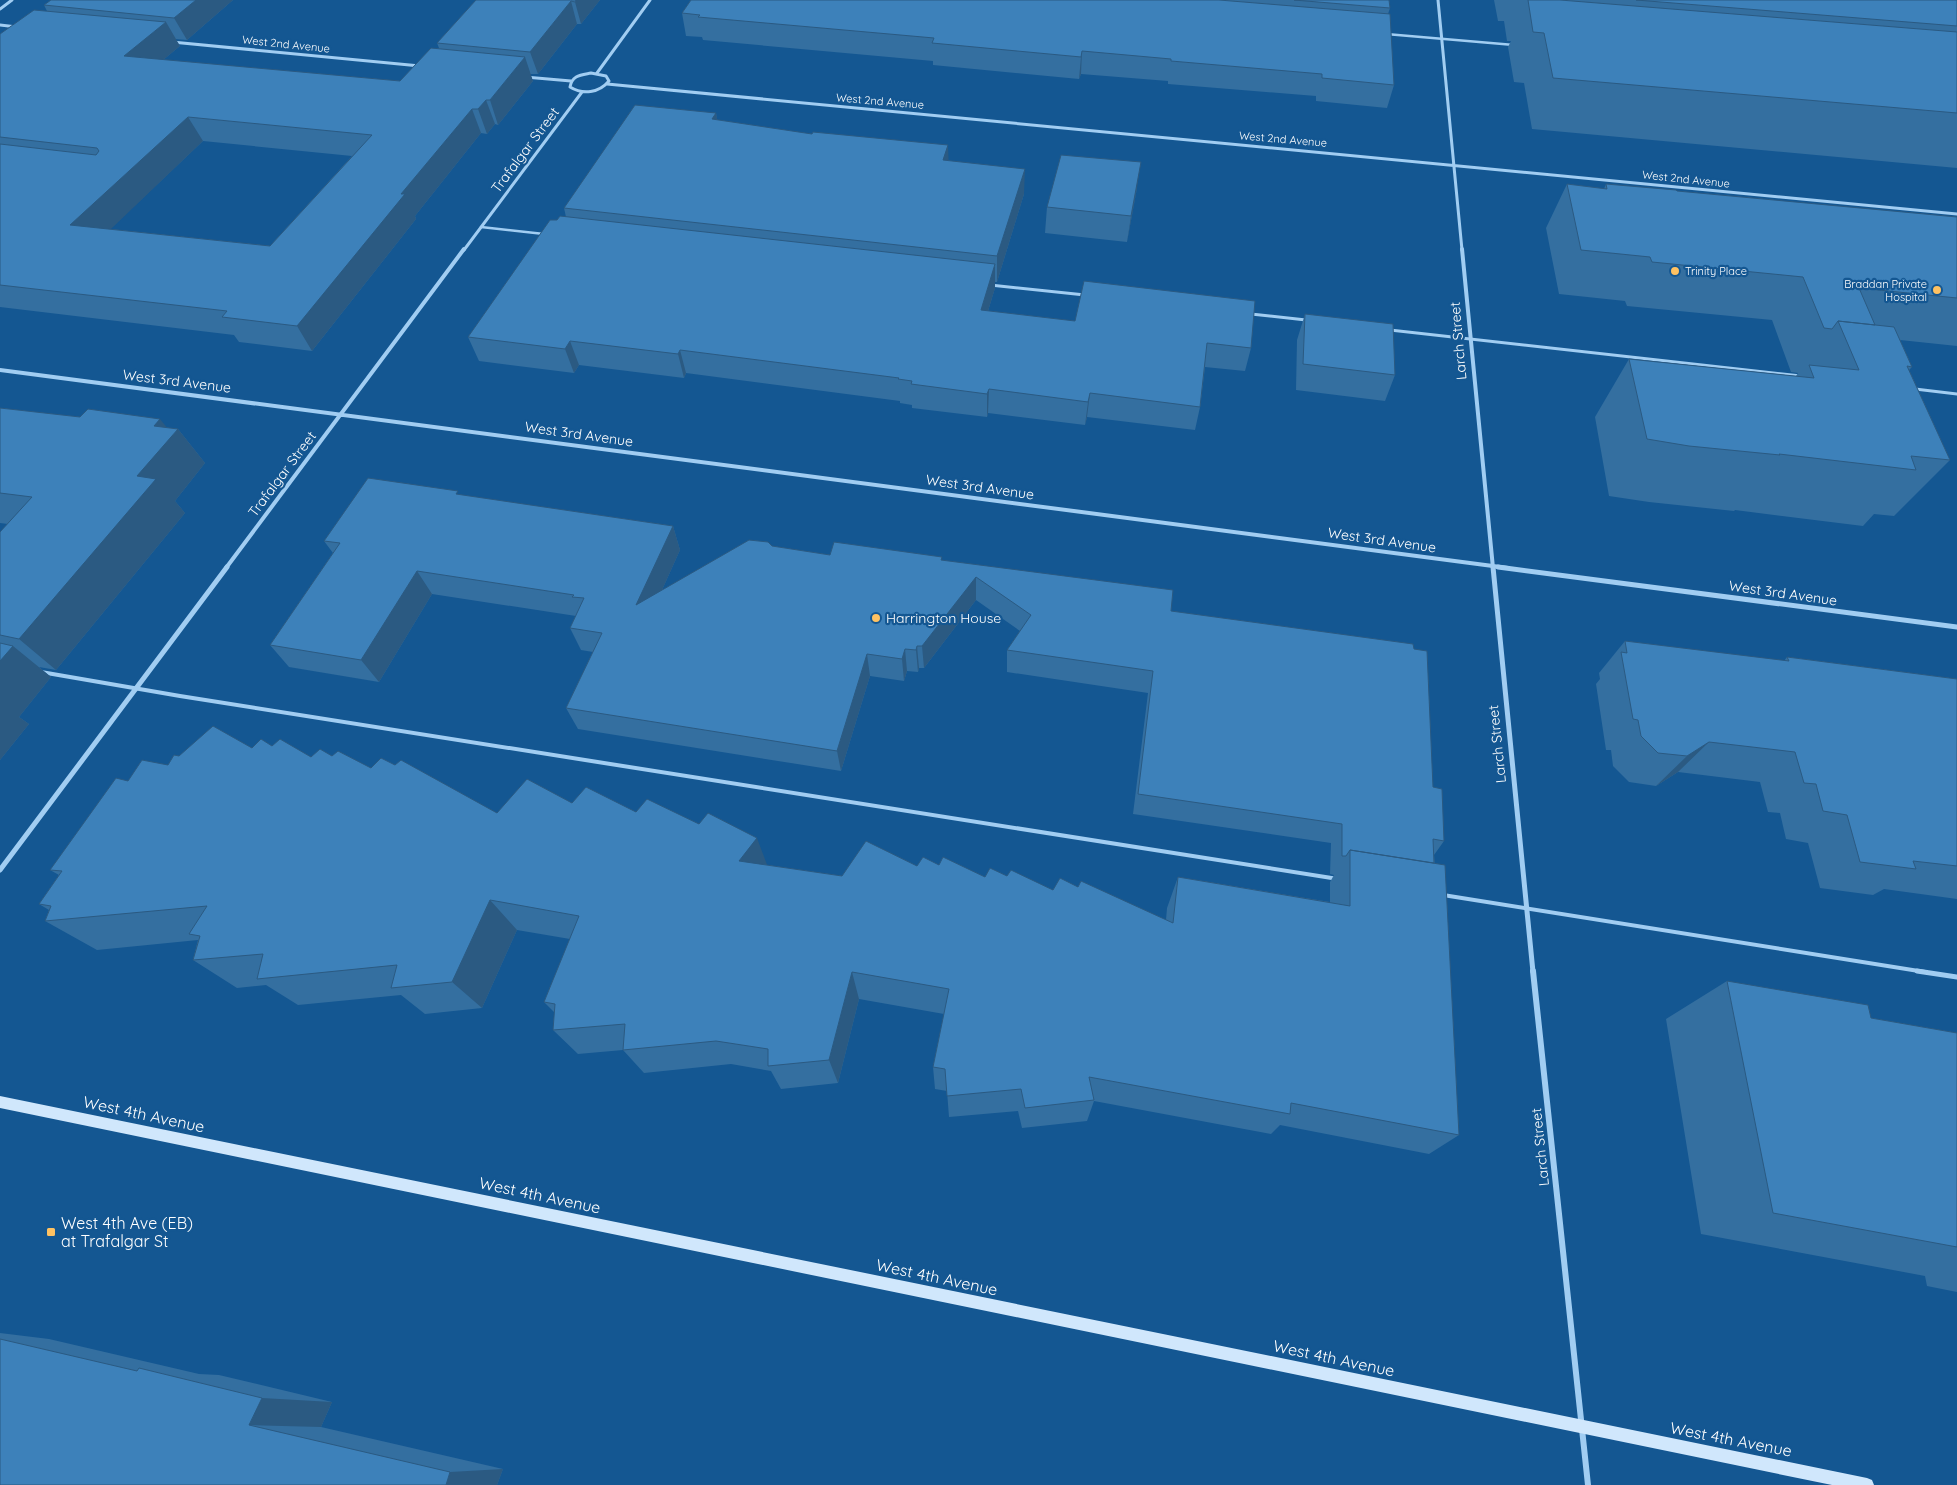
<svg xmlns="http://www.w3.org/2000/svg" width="1957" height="1485" viewBox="0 0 1957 1485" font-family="Quicksand,sans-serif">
  <rect width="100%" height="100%" fill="#145792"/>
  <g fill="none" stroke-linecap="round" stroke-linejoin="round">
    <path stroke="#a1cdf2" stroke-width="2.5" d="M1386 34 1514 45
      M481 227 544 234"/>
    <path stroke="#a1cdf2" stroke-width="3" d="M990 285 1085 295
      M1251 314 1306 320
      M1390 330 1801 376
      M1915 389 1957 394"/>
    <path stroke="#a1cdf2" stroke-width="4" d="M41 672 180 696 1338 879
      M1443 895 1925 972"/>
    <path stroke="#a1cdf2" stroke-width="5" d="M1917 971 1957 977"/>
    <path stroke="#a1cdf2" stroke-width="3" d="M1438 0 1462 250
      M0 9 12 0
      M0 25 17 27
      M172 42 420 66
      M591 73 606 76 609 81C599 93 583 95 570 87 572 75 581 75 591 73Z
      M597 73 650 0
      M525 77 571 81
      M607 84 1957 214
      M464 250 582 92"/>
    <path stroke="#a1cdf2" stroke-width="4" d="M1462 249 1493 568
      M0 370 1508 568
      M226 568 464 249"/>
    <path stroke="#a1cdf2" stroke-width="5" d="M1493 567 1533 972
      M1498 567 1957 627
      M0 870 227 567"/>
    <path stroke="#a1cdf2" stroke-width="6" d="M1533 971 1588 1485"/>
    <path fill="#d0e7fc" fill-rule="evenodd" d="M0 1096 1867 1478 1872 1480 1874 1485H1832L0 1108Z"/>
  </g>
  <path fill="#346fa0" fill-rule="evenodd" d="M51 0H233L187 40 175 39 180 46 163 60 400 81 439 48 437 43 476 0H600L581 24H577L538 74H530L533 81 498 125 495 124 487 134 481 133 415 216 416 219 312 351 239 342 234 335 0 307V34L47 11 44 5ZM203 141 352 156 270 246 110 229Z
    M691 0H1389L1390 8 1388 14 1394 85 1387 108 1316 101V96L1168 84V81L1081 74 1079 79 933 65V61L703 40 702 37 686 36 682 13Z
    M1494 0H1957V168L1532 129 1524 83 1514 82 1508 47 1511 41H1507L1504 21H1498Z
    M716 113 717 120 949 161 1024 194 997 282H995V288L988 311 1251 348 1245 371 1205 367 1200 407 1195 430 1087 417 1085 425 988 413 987 417 912 408V405L900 403V401L686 373 684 378 579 365 574 373 479 361 468 337 557 220 566 217 564 208Z
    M1567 184 1604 189 1606 184 1677 191 1957 217V346L1900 340 1912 367 1909 370 1950 460 1894 516 1874 514 1863 526 1735 510 1734 511 1649 502 1609 496 1595 417 1629 359 1796 376 1798 373 1791 372 1772 320 1627 306 1625 301 1559 294 1546 228Z
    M1137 188 1127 242 1045 233 1047 207Z
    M1305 314 1395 375 1385 401 1296 390 1297 340Z
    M0 408 178 429 205 463 175 501 185 513 56 670 39 667 51 677 19 717 29 724 0 760V532L8 524 0 523Z
    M460 495 673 526 680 550 662 590 772 546 830 555 942 561 1171 611 1433 787 1444 841 1434 855 1459 1135 1429 1154 1280 1125 1271 1134 1094 1101 1087 1121 1022 1128 1018 1111 949 1117 947 1091 935 1089 933 1067 944 1014 859 999 838 1083 781 1089 771 1071 731 1064 644 1073 623 1050 578 1054 553 1030 555 1013 544 1002 570 939 517 930 482 1008 425 1014 401 995 298 1005 266 985 237 988 193 960 198 940 97 950 45 921 49 910 39 904 59 875 50 870 128 781 168 765 179 756 272 746 311 757 332 756 371 768 395 765 497 813 572 803 636 812 766 865 842 876 917 866 939 865 985 877 1007 876 1053 890 1078 887 1166 920 1167 908 1178 877 1330 902V882L1334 875 1330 874 1331 843 1133 814 1148 693 1007 672V650L1020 631 976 600 924 668H919L918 672 907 671 904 681 870 676 841 771 578 729 566 708 593 652 581 650 570 628 576 616 432 594 379 682 289 667 270 645 333 553 324 541Z
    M1625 641 1784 661 1787 657 1957 679V899L1884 889 1873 895 1820 888 1808 843 1786 839 1780 813 1768 812 1760 782 1678 772 1656 786 1629 782 1613 766 1611 750H1606L1596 684 1600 679 1599 673Z
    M1727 981 1871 1018 1957 1033V1292L1927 1286 1925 1276 1701 1234 1666 1019Z
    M0 1333 49 1339 199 1374 219 1375 332 1402 321 1427 503 1469 497 1485H0Z"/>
  <path fill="#2b5a82" d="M196 0H233L187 40 174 18Z
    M576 0H600L581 24 575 2Z
    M571 1 577 24 538 74 530 52Z
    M166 22 180 46 139 80 124 56Z
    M1082 51 1081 74 1079 79 1081 57Z
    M525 57 533 81 498 125 490 100Z
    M486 100 495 124 487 134 478 109Z
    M472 109 481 133 415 216 416 219 312 351 297 326 401 194Z
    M716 113 721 139 712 119Z
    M188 117 203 141 89 250 70 225Z
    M948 145 949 171 943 160Z
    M1141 162 1137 188 1127 242 1131 216Z
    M1025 169 1024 194 997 282V256Z
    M995 264V288L981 334V310Z
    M570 341 579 365 574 373 565 349Z
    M680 350 686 373 684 378 678 354Z
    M989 389 988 413 987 417V394Z
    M1090 393 1087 417 1085 425 1088 402Z
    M160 419 173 435 178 429 205 463 175 501 185 513 56 670 19 639 137 476 154 426Z
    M673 526 680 550 645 628 636 605Z
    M417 571 432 594 379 682 361 660Z
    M976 577V600L924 668 922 646Z
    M13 646 51 677 19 717 29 724 0 760V660Z
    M917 646 919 668 918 672 916 650Z
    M905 649 907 671 904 681 902 659Z
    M867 654 870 676 841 771 837 751Z
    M1709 742 1678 772 1656 786 1687 756Z
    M757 838 769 870 739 861Z
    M490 900 517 930 482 1008 452 982Z
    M852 972 859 999 838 1083 829 1060Z
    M262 1398 332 1402 321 1427 249 1425Z
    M503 1469 497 1485H446L450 1472Z"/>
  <path fill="#3d81ba" stroke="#2b5a82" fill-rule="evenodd" d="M51 0H196L174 18 44 5Z
    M476 0H576L575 2 571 1 530 52 437 43Z
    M691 0H1219L1390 14 1394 85 1322 78V74L1171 61V59L1082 51 1081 57 932 43 934 38 698 17 700 15 682 13Z
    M1294 0H1389L1390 8Z
    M1528 0H1560L1957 32V113L1553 78 1544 33 1533 32Z
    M1636 0H1957V26Z
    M34 10 166 22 124 56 400 81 431 48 525 57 490 100H486L478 109H472L401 194H405L297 326 222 317 227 311 0 285V144L96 155 99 151 97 148 0 137V34ZM188 117 372 135 270 246 70 225Z
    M635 105 716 113 712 119 812 134 813 132 948 145 943 160 1025 169 997 256 564 208Z
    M1061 155 1141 162 1131 216 1047 207Z
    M1567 184 1607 189 1606 184 1676 190 1677 191 1957 217V298L1859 288 1875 325 1838 321 1832 329 1824 328 1803 277 1652 262 1650 257 1581 250Z
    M560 216 995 264 981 310 1075 321 1084 281 1255 301 1251 348 1207 343 1200 407 1090 393 1088 402 989 389 987 394 911 384 912 381 898 379 899 378 680 350 678 354 570 341 565 349 468 337 550 220H557Z
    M1305 314 1393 324 1395 375 1303 364Z
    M1838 321 1894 327 1912 367 1907 366 1950 460 1911 456 1916 470 1779 454 1780 455 1689 446 1647 439 1629 359 1814 378 1809 365 1859 370Z
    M0 408 80 417 88 409 160 419 154 426 178 429 137 476 156 479 19 639 0 635V532L32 497 0 493Z
    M368 478 458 491 456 494 673 526 636 605 749 540 768 542 772 546 830 555 834 542 942 557 941 560 1173 590 1171 611 1413 644 1414 649 1427 651 1433 787 1442 789 1444 841 1433 839 1434 863 1350 850 1346 856H1342V824L1138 794 1153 671 1007 650 1031 615 976 577 922 646H917L916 650 905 649 902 659 867 654 837 751 566 708 602 633 570 628 584 598 572 597 574 595 417 571 361 660 270 645 340 543 324 541Z
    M1625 641 1789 661 1787 657 1957 679V866L1913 861 1916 869 1860 862 1847 815 1823 811 1816 784 1804 783 1795 752 1709 742 1687 756 1658 753 1641 736 1638 720 1633 719 1621 652 1627 653Z
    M0 643 13 646 0 661Z
    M213 726 252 748 261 739 272 746 280 739 311 757 320 749 332 756 338 751 371 768 381 758 395 765 401 760 497 813 527 779 572 803 586 787 636 812 647 799 699 824 708 813 757 838 739 861 842 876 866 841 917 866 923 857 939 865 943 857 985 877 990 868 1007 876 1011 870 1053 890 1060 878 1078 887 1081 881 1173 923 1178 877 1350 906V850L1445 865 1459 1135 1291 1103 1290 1114 1089 1077 1094 1100 1025 1108 1021 1089 947 1096 945 1069 933 1067 949 989 852 972 829 1060 768 1066V1049L716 1041 623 1050 625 1024 553 1030 555 1004 544 1002 579 916 490 900 452 982 391 988 397 965 257 979 263 954 193 960 200 936 189 934 207 906 45 921 51 906 39 904 62 871 50 870 116 778 128 781 142 760 168 765 174 755 179 756Z
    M1727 981 1868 1005 1871 1018 1957 1033V1247L1773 1213Z
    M0 1339 137 1371 139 1368 262 1398 249 1425 450 1472 446 1485H0Z"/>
  <g fill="#ffc262" stroke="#145792" stroke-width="2">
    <circle cx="1675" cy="271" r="5"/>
    <circle cx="1937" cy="290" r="5"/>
    <circle cx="876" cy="618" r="5"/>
    <rect x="46" y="1227" width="10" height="10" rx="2.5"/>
  </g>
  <g text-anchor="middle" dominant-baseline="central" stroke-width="4.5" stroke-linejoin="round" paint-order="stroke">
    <g font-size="11" fill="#fff" stroke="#145792">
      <text transform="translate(286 44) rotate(6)">West 2nd Avenue</text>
      <text transform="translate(880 101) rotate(5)">West 2nd Avenue</text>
      <text transform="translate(1283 139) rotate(5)">West 2nd Avenue</text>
      <text transform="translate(1686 179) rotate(6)">West 2nd Avenue</text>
    </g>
    <g font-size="11" fill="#fff" stroke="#145792" text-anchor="start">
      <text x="1685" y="271">Trinity Place</text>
      <text x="1927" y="284" text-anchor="end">Braddan Private<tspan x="1927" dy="13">Hospital</tspan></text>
    </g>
    <g font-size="14" fill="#fff" stroke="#145792">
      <text transform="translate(525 150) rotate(-53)">Trafalgar Street</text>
      <text transform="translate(1458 341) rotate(-95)">Larch Street</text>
      <text transform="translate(177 381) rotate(7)">West 3rd Avenue</text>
      <text transform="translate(579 434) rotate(8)">West 3rd Avenue</text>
      <text transform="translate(282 474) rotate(-53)">Trafalgar Street</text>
      <text transform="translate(980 487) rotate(8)">West 3rd Avenue</text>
      <text transform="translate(1382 540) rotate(8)">West 3rd Avenue</text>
      <text transform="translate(1783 593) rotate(8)">West 3rd Avenue</text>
      <text transform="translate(1497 744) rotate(-96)">Larch Street</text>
      <text transform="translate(1540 1147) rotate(-96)">Larch Street</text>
    </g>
    <g font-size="14" fill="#fff" stroke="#145792" text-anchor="start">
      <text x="886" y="618">Harrington House</text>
    </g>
    <g font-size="16" fill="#fff" stroke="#145792">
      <text transform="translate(144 1114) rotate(12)">West 4th Avenue</text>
      <text transform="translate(540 1195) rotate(12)">West 4th Avenue</text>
      <text transform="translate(937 1277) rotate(12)">West 4th Avenue</text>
      <text transform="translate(1334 1358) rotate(12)">West 4th Avenue</text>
      <text transform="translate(1731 1439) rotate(11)">West 4th Avenue</text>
    </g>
    <g font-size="16" fill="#fff" stroke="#145792" text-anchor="start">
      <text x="61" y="1223">West 4th Ave (EB)<tspan x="61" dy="18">at Trafalgar St</tspan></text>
    </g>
  </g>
</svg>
